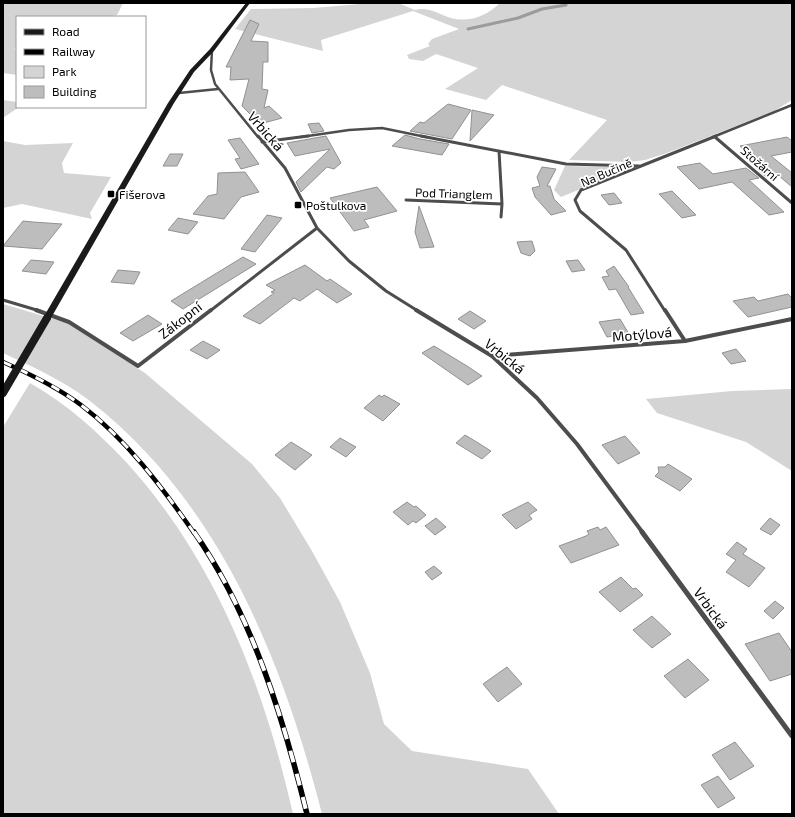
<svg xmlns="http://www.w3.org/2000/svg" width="795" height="817" viewBox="0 0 795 817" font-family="'Exo 2',sans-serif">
  <rect width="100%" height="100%" fill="#fff"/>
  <path fill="#d4d4d4" d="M3 3H123L117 15 106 17H17V48L14 49 17 50V75L3 73Z
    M372 3H398L415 10C428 6 438 14 451 18 469 23 487 16 500 3H792V100L774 111 667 153 645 160 629 162 569 160 607 120 502 85 486 100 445 89 478 68 436 54 423 61 409 59 407 55 430 46 428 44 432 39 459 29 413 11 321 40 323 51 235 29 251 9 313 8Z
    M3 100 17 102V107H19L3 118Z
    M3 141 25 145 73 143 62 163 64 173 111 177 90 213 92 219 22 204 3 208Z
    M565 166 613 167 617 174 561 197 554 190Z
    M3 304 67 323 145 373 252 464 280 498 312 551 340 602 370 673 384 724 412 751 528 769 559 814H322C283 661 219 501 90 401 64 381 33 367 3 353Z
    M30 383C67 404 98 432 127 463 216 561 264 686 293 814H3V427Z
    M792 389V471L746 442 657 413 646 399 732 391Z"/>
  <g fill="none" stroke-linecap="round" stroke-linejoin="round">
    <path stroke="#9b9b9b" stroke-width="3" d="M468 29 518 18 542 9 566 5"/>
  </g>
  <path fill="#bdbdbd" stroke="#919191" d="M250 20 259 24 251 41 268 42V62H263L262 89 268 90 264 108 269 106 282 118 260 124 242 106 249 79 230 80 231 67H226Z
    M448 104 471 110 452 139 410 131 420 122 424 123Z
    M472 110 494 115 470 141Z
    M319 123 324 131 312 133 308 124Z
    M405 135 420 139 449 144 442 155 392 146Z
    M326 136 341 163 334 169 327 167 301 192 296 182 330 149 295 156 287 143Z
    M787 137 792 141V152L771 156 792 173V187L778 175 766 177 754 166 762 165 740 146Z
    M240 138 259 164 241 169 235 159 240 158 228 140Z
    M170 154H183L177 166H163Z
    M700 163 713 174 746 168 759 178 749 180 784 212 769 215 732 182 699 189 677 167Z
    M542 167 556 169 547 186H550L554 199 566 211 551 215 535 197 532 188 540 186 537 177Z
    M245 172 259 192 241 197 224 219 193 214 208 196 217 194 218 173Z
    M377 187 397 211 364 220 369 227 354 231 330 198Z
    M672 191 696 215 682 218 659 194Z
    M614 193 622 203 609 205 601 195Z
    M419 206 434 247 420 248 415 232Z
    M267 215 282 218 255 252 241 249Z
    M178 218 198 222 188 234 168 230Z
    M23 221 33 222 62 224 42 249 3 246Z
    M532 241 535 251 530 256 521 253 517 242Z
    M243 257 256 264 183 309 171 301Z
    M31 260 54 262 46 274 22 271Z
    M578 260 585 270 572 272 566 261Z
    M305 265 327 281 330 279 352 294 337 303 317 289 300 301 294 298 260 324 243 316 274 293 271 292 275 290 266 285Z
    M614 266 629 287H628L644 313 631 315 616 289 609 290 602 277 609 276 606 271Z
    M118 270 140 272 134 284 111 282Z
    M788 294 792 298V307L748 317 733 301 754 297 758 301Z
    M470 311 486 321 474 329 458 319Z
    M148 315 162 324 133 341 120 333Z
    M620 319 629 334 607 337 599 322Z
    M203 341 220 350 207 359 190 350Z
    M434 346 467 366 482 376 468 385 422 353Z
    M736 349 746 361 731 364 722 353Z
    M379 395 382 397 384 395 400 404 383 421 364 408Z
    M465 435 475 441 491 451 482 459 456 443Z
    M625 436 640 453 618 464 602 445Z
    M340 438 356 447 346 457 330 447Z
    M291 442 312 455 295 470 275 455Z
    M668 464 692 479 680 491 655 476 659 472 658 467H665Z
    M407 502 414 507 416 506 426 515 416 523 413 521 408 525 393 512Z
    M528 502 537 510 529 515 532 519 516 529 502 515Z
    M436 518 446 527 435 535 425 526Z
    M770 518 780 525 771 535 760 529Z
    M598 527 600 530 606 527 619 545 571 563 559 546 586 536 589 534 587 531Z
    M737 542 747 549 743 554 765 568 749 587 726 572 736 560 726 554Z
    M434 566 442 573 432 580 425 572Z
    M621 577 633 589 636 588 643 595 620 612 599 592Z
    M775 601 784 608 773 619 764 611Z
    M652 616 671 634 652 648 633 630Z
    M779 633 792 652V674L770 681 745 644Z
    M688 659 709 680 685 698 664 676Z
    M507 667 522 684 498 702 483 684Z
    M735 742 754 766 730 780 712 755Z
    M718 776 735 798 718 808 701 785Z"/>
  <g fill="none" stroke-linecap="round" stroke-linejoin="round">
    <path stroke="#4d4d4d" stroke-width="2.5" d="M212 50 211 70 215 84 258 137
      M179 93 218 89
      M301 137 349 130 382 128 426 137
      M713 137 792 105"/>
    <path stroke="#4d4d4d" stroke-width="3" d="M258 136 285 168 317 228 349 261 386 291 418 311
      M421 136 566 164 639 166
      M715 137 792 203
      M262 142 308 136
      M406 200 502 204 499 151
      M501 217 502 204
      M3 300 40 311
      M210 311 317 228
      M665 311 626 250 580 211 575 200 581 190 716 136"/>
    <path stroke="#4d4d4d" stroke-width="4" d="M36 310 69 322 138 366 211 310
      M416 310 492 356 537 398 577 444 643 533
      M665 310 685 341
      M492 356 685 341 792 319"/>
    <path stroke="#4d4d4d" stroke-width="5" d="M642 532 792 736"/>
    <path fill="#1a1a1a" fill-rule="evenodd" d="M246 3H250L214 51 194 72 174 103 51 318 50 320H44L43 318 168 103 190 70 210 49Z"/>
    <defs>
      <path id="rail-far1" d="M3 362C30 374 57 387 81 405 126 439 162 487 194 533"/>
      <path id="rail" d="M194 532C252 615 283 717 307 814"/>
    </defs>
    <use href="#rail-far1" stroke="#000" stroke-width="4.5"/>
    <use href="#rail" stroke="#000" stroke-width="5.5"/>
    <use href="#rail-far1" stroke="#fff" stroke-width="3" stroke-dasharray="9" stroke-linecap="butt"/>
    <use href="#rail" stroke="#fff" stroke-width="4" stroke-dasharray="12" stroke-linecap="butt"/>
    <path stroke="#1a1a1a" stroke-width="8" d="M3 393 47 318"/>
  </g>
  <g fill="#000" stroke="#fff" stroke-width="1.5">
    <rect x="107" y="190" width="8" height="8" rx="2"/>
    <rect x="294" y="201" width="8" height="8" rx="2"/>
  </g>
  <g text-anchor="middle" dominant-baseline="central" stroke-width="3.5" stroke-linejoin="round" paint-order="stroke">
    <g font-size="12" fill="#000" stroke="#fff">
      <text transform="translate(760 163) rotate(41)">Stožární</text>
      <text transform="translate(606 172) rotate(-23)">Na Bučině</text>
      <text transform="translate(454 193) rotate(2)">Pod Trianglem</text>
    </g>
    <g font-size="12" fill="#000" stroke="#fff" text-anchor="start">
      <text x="119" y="194">Fišerova</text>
      <text x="306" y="205">Poštulkova</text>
    </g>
    <g font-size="14" fill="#000" stroke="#fff">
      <text transform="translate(266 131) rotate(49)">Vrbická</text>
      <text transform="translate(180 320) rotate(-38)">Zákopní</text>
      <text transform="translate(642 334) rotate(-5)">Motýlová</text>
      <text transform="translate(505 356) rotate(39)">Vrbická</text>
      <text transform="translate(711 608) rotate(54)">Vrbická</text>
    </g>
  </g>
  <rect width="795" height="817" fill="none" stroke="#000000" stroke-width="8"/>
  <rect x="16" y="16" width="130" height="92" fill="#ffffff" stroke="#999999"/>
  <rect x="24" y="29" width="20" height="6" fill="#1a1a1a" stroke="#999999"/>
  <text x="52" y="36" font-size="12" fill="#000000">Road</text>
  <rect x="24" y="49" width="20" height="6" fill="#000000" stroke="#999999"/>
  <text x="52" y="56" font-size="12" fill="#000000">Railway</text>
  <rect x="24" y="66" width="20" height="12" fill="#d4d4d4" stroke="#999999"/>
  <text x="52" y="76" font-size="12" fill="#000000">Park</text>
  <rect x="24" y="86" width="20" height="12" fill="#bdbdbd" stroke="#999999"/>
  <text x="52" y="96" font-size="12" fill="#000000">Building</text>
</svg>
